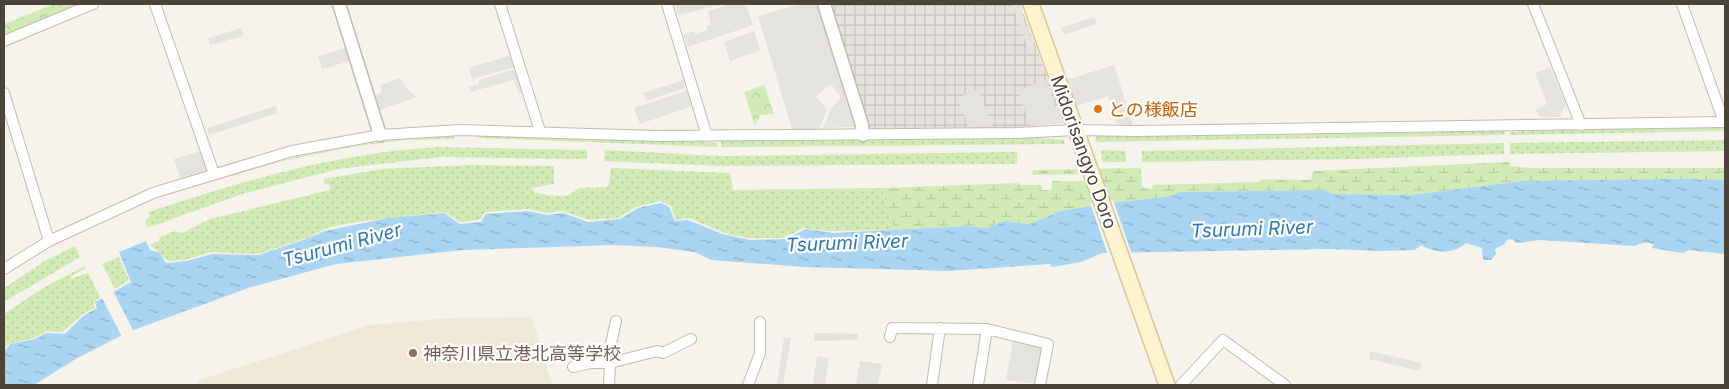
<svg xmlns="http://www.w3.org/2000/svg" width="1729" height="389" viewBox="0 0 1729 389" font-family="Inter,'Noto Sans JP',sans-serif">
  <defs>
    <pattern id="industrial-grid" width="8" height="8" patternUnits="userSpaceOnUse" patternTransform="scale(1.25)"><rect width="8" height="8" fill="#e6e2dd"/><path d="M0 4h8M4 0v8" fill="none" stroke="#c7c3be"/></pattern>
    <pattern id="grass-dots" width="8" height="8" patternUnits="userSpaceOnUse" patternTransform="scale(1.25)"><rect width="8" height="8" fill="#d2eab5"/><path d="M2 2h.1M6 6h.1" fill="none" stroke="#b6ca9c" stroke-width="1.8" stroke-linecap="round"/></pattern>
    <pattern id="forest-crowns" width="20" height="18" patternUnits="userSpaceOnUse" patternTransform="scale(1.25)"><rect width="20" height="18" fill="#d2eab5"/><path d="M2 6a3 3 0 1 1 6 0M12 15a3 3 0 1 1 6 0" fill="none" stroke="#b6ca9c"/></pattern>
    <pattern id="wetland-marsh" width="20" height="14" patternUnits="userSpaceOnUse" patternTransform="scale(1.25)"><rect width="20" height="14" fill="#d2eab5"/><path d="M1 5h8M5 5V1M11 12h8M15 12V8" fill="none" stroke="#b6ca9c"/></pattern>
    <pattern id="water-ripples" width="26" height="14" patternUnits="userSpaceOnUse" patternTransform="scale(1.25)"><rect width="26" height="14" fill="#a9d4f2"/><path d="M2 4q2-2 4 0t4 0M15 11q2-2 4 0t4 0" fill="none" stroke="#8caec5"/></pattern>
  </defs>
  <rect width="100%" height="100%" fill="#f6f3ec"/>
  <path fill="url(#industrial-grid)" d="M830 4H1020L1064 123 1004 128 869 130Z"/>
  <path fill="#efe8d6" d="M532 317 552 385H200L197 381 369 325 451 318Z"/>
  <path fill="url(#grass-dots)" d="M1725 127V131L1510 135V132H1518L1519 130Z
    M1505 131V135L1095 142 1097 135 1212 136Z
    M454 135V139L404 140 351 147 287 160 202 184C285 156 367 139 454 135Z
    M480 135 703 140V142L718 143 717 147 479 138Z
    M1027 137 1064 140 1065 144 721 147V139Z
    M1725 140V151L1510 154V143Z
    M1504 143V154L1355 159 1142 162V151Z
    M439 147 587 150V159L440 157 338 169 242 194 150 227 146 226 145 221 150 216 149 212C246 180 337 153 439 147Z
    M605 150 719 156 1017 152V164L719 166 604 161Z
    M1101 150 1126 151V162H1102Z
    M471 165 554 166V184L531 188 535 193 555 196 569 195 579 188 608 187 611 168 730 173 733 190 882 188 894 230 829 231 803 228 784 238H750L730 235 689 218 676 220 671 206 660 201 636 207 618 218 589 220 563 211 546 213 529 209 485 212 480 220 460 222 444 212 355 222 327 228 310 237 258 254 211 252 185 260 168 261 150 245 160 240 159 237 175 231 182 233 210 219 330 190 329 184H325L323 179 382 169Z
    M75 246 80 257 4 302V288L45 261Z
    M119 257 129 280 115 289 102 264Z
    M85 266 86 268 72 276 70 279 88 273 100 297 93 302 95 308 82 315 62 332 46 331 35 338 8 344 4 349V314L46 286Z"/>
  <path fill="url(#forest-crowns)" d="M54 4H85L4 38V24Z
    M764 85 774 114 760 115 755 126 744 92Z"/>
  <path fill="url(#wetland-marsh)" d="M1509 162 1510 166 1529 168H1725V180L1522 181 1411 195 1333 194 1324 190 1181 192 1166 197 1109 203 1061 211 1029 224 1005 221 987 228 967 226 894 230 882 188 1018 183 1021 185H1042V190H1051L1052 181 1101 182 1096 174 1032 175 1033 170 1141 168 1142 187 1152 189 1153 185 1259 182 1263 179 1311 180 1313 171Z"/>
  <path fill="#e5e3e0" d="M674 4H721V5L678 15Z
    M724 4H746L753 25 688 47 683 34 694 31 695 34 707 30V26L711 25 708 11 724 6Z
    M800 4H817L854 127 823 128 831 108 841 98 831 84 816 96 827 110 819 129H792L758 16Z
    M1012 4H1018L1035 50 1029 52Z
    M1094 17 1097 24 1064 35 1061 28Z
    M241 28 244 36 210 45 208 38Z
    M754 31 760 50 730 61 724 42Z
    M345 48 350 61 322 69 318 56Z
    M511 55 515 67 472 79 469 68Z
    M1114 65 1133 125 1117 124 1108 96 1076 106 1066 80Z
    M1550 67 1566 105 1559 117H1540L1535 110 1547 104 1535 73Z
    M516 69 524 92 519 94 514 80 470 92 469 87 479 84V80Z
    M400 78 406 88 417 97 380 110 376 95 382 92 380 85Z
    M683 80 685 88 646 101 643 93Z
    M1045 80 1062 122 1030 126 1018 91Z
    M979 89V90L992 127H969L957 98Z
    M688 90 693 106 640 124 634 108Z
    M276 106 278 113 209 135 207 128Z
    M201 151 207 170 180 178 174 159Z
    M815 333 858 334V340L814 341Z
    M784 337 791 338 783 385H777Z
    M1013 340 1039 345 1043 350 1037 384 1006 380Z
    M1370 351 1422 363 1419 371 1369 359Z
    M817 356 829 358 825 385H813Z
    M860 361 882 364 878 385H856Z"/>
  <path fill="url(#water-ripples)" d="M1682 179 1725 180V254L1688 250 1683 253 1652 248 1654 245C1647 241 1642 242 1635 246L1540 240 1515 243 1514 240 1508 239 1503 245 1495 249 1496 254 1491 260H1483L1482 248 1466 243C1454 254 1435 254 1421 245L1415 250 1381 251 1331 249 1102 253 1081 262 1052 267 1050 264 949 271 805 267 712 260 694 252 657 247 615 245 462 250 336 264 251 287 128 332 74 360 34 385H4V352L10 344 35 339 46 333 65 334 83 316 97 308 95 302 131 282 119 252 146 241 150 250 160 253 166 263 187 261 212 254 259 255 309 238 325 231 388 218 444 213 460 224 481 222 486 214 528 211 547 215 563 213 588 222 620 219 638 208 661 203 669 207 675 221 688 220 722 234 750 240 785 239 806 229 834 233 967 226 987 228 1005 221 1029 224 1061 211 1109 203 1166 197 1181 192 1324 190 1333 194 1411 195 1522 181Z"/>
  <path fill="#f6f3ec" d="M1113 200 1132 254 1108 255 1090 203Z
    M112 289 134 332 122 337 101 296Z"/>
  <g fill="none" stroke-linecap="round" stroke-linejoin="round">
    <defs>
      <path id="minor" d="M155 4 214 174
        M500 4 540 131
        M667 4 707 136
        M1533 4 1581 125
        M4 41 93 4
        M4 93 49 241
        M4 269 49 241 153 193 292 151 380 135 460 130 658 136 1015 133 1076 130 1135 131 1724 122 1682 4
        M890 337 892 328 987 329 1048 344 1040 385
        M573 367 591 363H610L657 351 663 353 691 339
        M609 385 611 344 616 321
        M748 385 760 353V322
        M932 385 940 328
        M978 385 987 329
        M1181 385 1223 340 1285 385"/>
      <path id="tertiary" d="M339 4 380 135
        M824 4 862 125 863 135"/>
      <path id="secondary" d="M1031 4 1167 385"/>
    </defs>
    <use href="#minor" stroke="#c2bbae" stroke-width="12"/>
    <use href="#tertiary" stroke="#c2bbae" stroke-width="15"/>
    <use href="#secondary" stroke="#d6c79b" stroke-width="18"/>
    <use href="#minor" stroke="#fff" stroke-width="10"/>
    <use href="#tertiary" stroke="#fff" stroke-width="12"/>
    <use href="#secondary" stroke="#fff3cd" stroke-width="15"/>
  </g>
  <circle fill="#e8710a" stroke="#fff" stroke-width="2" cx="1098" cy="109" r="5"/>
  <circle fill="#8d6e63" stroke="#fff" stroke-width="2" cx="413" cy="353" r="5"/>
  <g text-anchor="middle" dominant-baseline="central" stroke-width="4.5" stroke-linejoin="round" paint-order="stroke">
    <g font-size="18" fill="#c56008" stroke="#fff" text-anchor="start">
      <text x="1108" y="109">との様飯店</text>
    </g>
    <g font-size="18" fill="#4b4439" stroke="#fff">
      <text transform="translate(1084 152) rotate(70)">Midorisangyo Doro</text>
    </g>
    <g font-size="18" fill="#785e54" stroke="#fff" text-anchor="start">
      <text x="423" y="353">神奈川県立港北高等学校</text>
    </g>
    <g font-size="19" font-style="italic" fill="#2e7ab2" stroke="#fff">
      <text transform="translate(1252 229) rotate(-2)">Tsurumi River</text>
      <text transform="translate(847 243) rotate(-2)">Tsurumi River</text>
      <text transform="translate(342 245) rotate(-15)">Tsurumi River</text>
    </g>
  </g>
  <rect width="1729" height="389" fill="none" stroke="#4b4439" stroke-width="10"/>
</svg>
